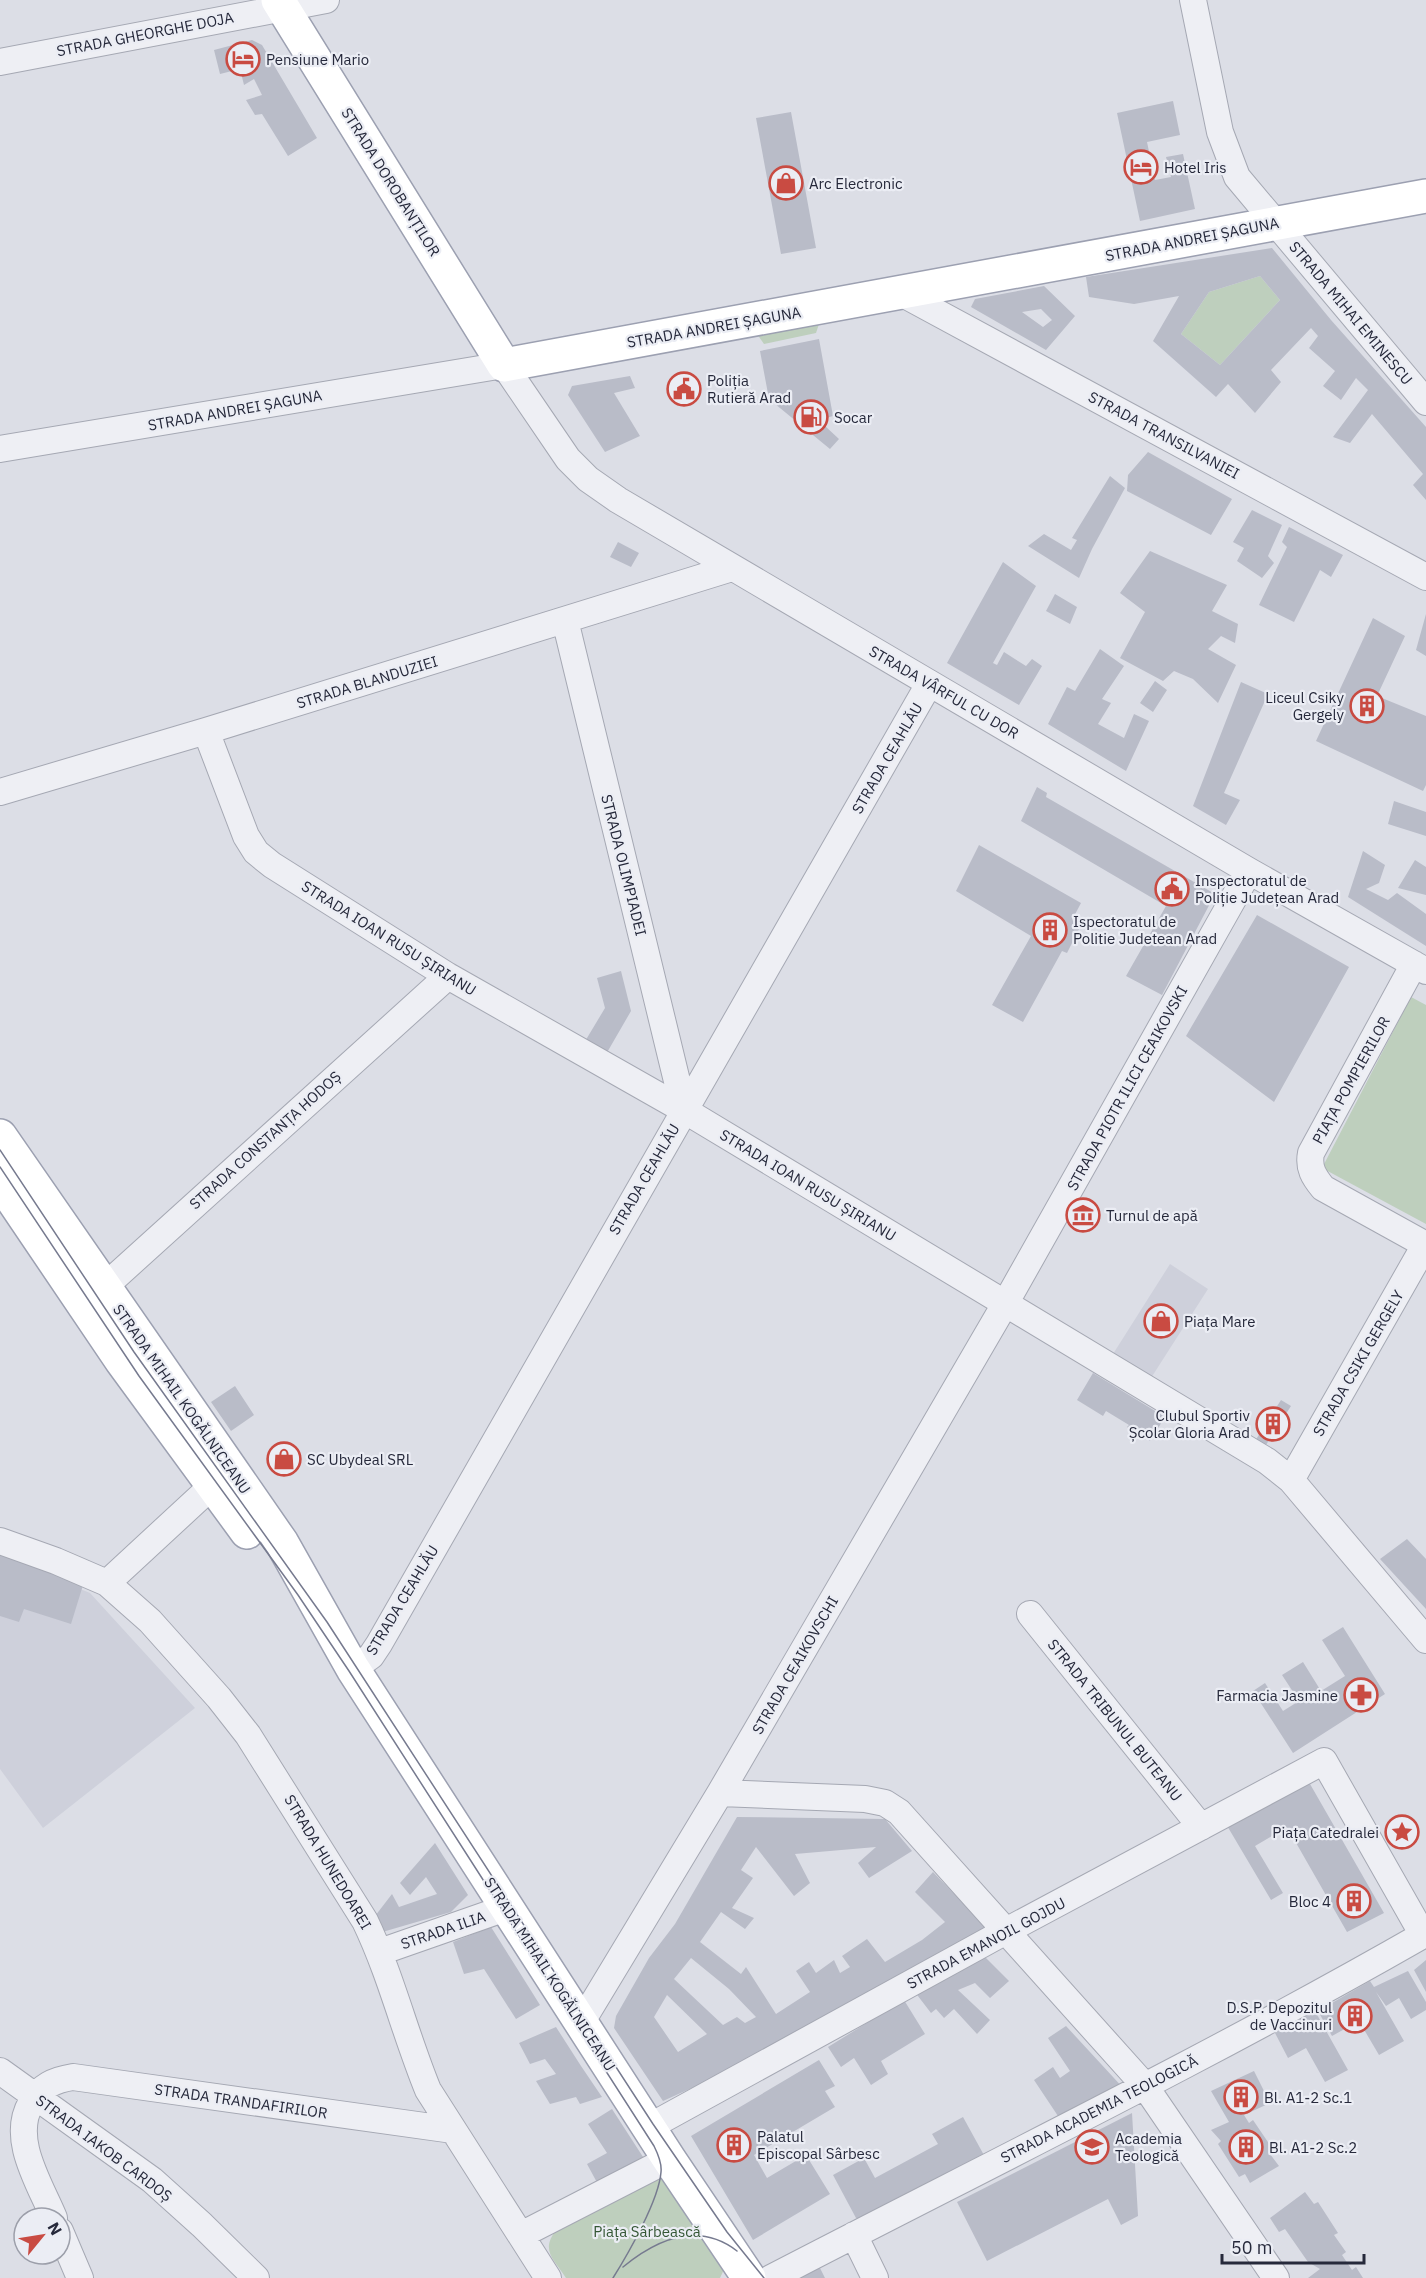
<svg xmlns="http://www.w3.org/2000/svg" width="1426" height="2278" viewBox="0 0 1426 2278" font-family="'IBM Plex Sans',sans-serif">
  <rect width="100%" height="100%" fill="#dcdee6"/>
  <path fill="#ced0db" d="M1170 1264 1208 1289 1151 1378 1113 1354Z
    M0 1556 90 1593 195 1708 43 1828 0 1769Z"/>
  <path fill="#becfbd" d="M1260 276 1280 300 1220 365 1181 334 1209 292Z
    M820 321 816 333 764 344 757 334Z
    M1411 997 1426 1005V1224L1322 1168Z
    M665 2176 727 2263 720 2278H566C553 2258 540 2250 557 2229L647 2178Z"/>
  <path fill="#b9bcc8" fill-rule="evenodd" d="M252 40 262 45 317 138 288 156 262 114 255 115 246 100 262 95 254 79 244 85 240 69 220 74 214 50Z
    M1173 101 1180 135 1147 142 1155 180 1171 177 1166 157 1183 154 1195 209 1140 221 1117 113Z
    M791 112 816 248 781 254 756 118Z
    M1272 248 1331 320 1426 427V500L1413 485 1423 474 1372 414 1350 443 1333 437 1368 390 1356 378 1341 400 1323 386 1335 371 1309 348 1318 336 1311 328 1271 370 1281 382 1255 413 1228 384 1216 397 1153 341 1179 296 1134 304 1089 297 1086 277ZM1260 276 1280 300 1220 365 1181 334 1209 292Z
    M1044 286 1075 316 1046 350 971 307 975 299ZM1041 309 1052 320 1043 327 1022 312Z
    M819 339 833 416 826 418 825 426 839 439 830 449 769 399 760 351Z
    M630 376 635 388 614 393 640 436 605 452 568 395 572 386Z
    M1148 452 1232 499 1211 535 1127 491 1128 475Z
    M1110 476 1125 488 1092 549 1079 578 1028 546 1044 534 1071 550 1077 540 1072 538Z
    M1252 510 1282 525 1268 556 1274 563 1262 578 1237 561 1244 548 1233 542Z
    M1289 527 1343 555 1331 577 1320 570 1294 622 1259 605 1287 547 1282 542Z
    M618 542 639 553 631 567 610 557Z
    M1150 551 1227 585 1212 611 1238 624 1235 643 1221 636 1208 649 1236 665 1218 703 1193 679 1174 671 1163 681 1120 658 1145 612 1120 593Z
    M1003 562 1036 586 993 663 997 665 1004 652 1026 666 1032 659 1042 666 1019 705 947 663Z
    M1055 594 1077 607 1070 624 1046 611Z
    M1426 614V656L1416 650Z
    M1373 618 1405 636 1377 696 1426 716V785L1423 791 1316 741Z
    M1100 649 1124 666 1102 699 1111 703 1098 724 1124 738 1134 714 1149 721 1126 771 1048 724 1067 687 1075 691Z
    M1155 681 1167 690 1153 712 1140 703Z
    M1241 682 1268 694 1224 793 1240 800 1226 825 1193 806Z
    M1037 787 1047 793 1046 797 1215 894 1162 995 1126 976 1166 906 1021 821Z
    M1394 801 1426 812V836L1388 824Z
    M979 845 1081 903 1072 920 1081 925 1067 953 1062 951 1023 1022 992 1005 1031 936 956 891Z
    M1363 851 1385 865 1379 883 1366 889 1388 900 1397 893 1426 914V946L1348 897Z
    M1415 860 1426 867V895L1398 888Z
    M1257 915 1349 967 1274 1102 1186 1036Z
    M621 971 631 1011 605 1056 584 1043 605 1008 597 978Z
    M1093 1373 1165 1417 1150 1441 1127 1427 1129 1425 1106 1411 1103 1416 1077 1400Z
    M235 1386 254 1415 231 1431 211 1402Z
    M1281 1400 1291 1406 1264 1448 1255 1441Z
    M1407 1539 1426 1559V1609L1380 1559Z
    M0 1550 84 1582 71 1624 24 1609 19 1622 0 1616Z
    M1343 1627 1385 1694 1293 1753 1253 1691 1265 1683 1283 1711 1299 1701 1282 1675 1303 1662 1321 1691 1345 1676 1322 1640Z
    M1306 1777 1384 1913 1347 1932 1287 1827 1255 1846 1283 1893 1271 1900 1226 1824Z
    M737 1817 885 1819 912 1851 869 1878 858 1863 876 1847 795 1854 810 1883 794 1896 756 1847 741 1870 753 1878 732 1908 754 1918 745 1929 721 1912 700 1942 741 1974 746 1967 776 2014 810 1992 796 1971 809 1962 816 1973 834 1960 840 1973 850 1967 842 1956 867 1939 885 1962 922 1940 945 1922 915 1892 933 1872 990 1931 758 2058 663 2101 614 2028 616 2016 649 1958 675 1924ZM691 1958 729 1989 756 2017 745 2023 737 2017 723 2025 674 1979ZM667 1995 707 2034 678 2052 654 2017Z
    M435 1843 468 1895 451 1912 379 1933 372 1920 392 1894 399 1907 437 1894 426 1877 410 1895 400 1883Z
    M491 1927 540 2005 516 2019 484 1969 464 1974 453 1942Z
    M978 1950 1009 1981 990 1998 975 1983 958 1990 990 2020 977 2034 954 2009 944 2018 936 2009 931 2013 911 1987Z
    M1426 1960V1992L1414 1970Z
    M1408 1971 1426 2002V2010L1411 2019 1399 1998 1386 2006 1376 1992 1404 2041 1379 2055 1359 2021 1332 2036 1318 2011 1370 1981 1374 1987Z
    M904 2000 925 2034 881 2061 888 2074 871 2085 854 2058 841 2067 828 2047Z
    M1315 2011 1348 2070 1325 2082 1306 2048 1288 2058 1275 2033Z
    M1066 2026 1125 2090 1058 2116 1034 2080 1053 2067 1060 2078 1070 2071 1048 2038Z
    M556 2027 581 2066 602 2097 580 2104 576 2097 550 2104 536 2081 556 2074 545 2059 530 2064 519 2043Z
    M819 2060 835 2086 825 2091 835 2107 754 2155 767 2178 806 2155 830 2194 753 2240 691 2136Z
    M1254 2071 1270 2103 1244 2115 1249 2123 1253 2120 1274 2151 1270 2154 1279 2166 1250 2183 1245 2174 1239 2177 1218 2144 1221 2141 1211 2130 1229 2122 1211 2091Z
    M612 2109 645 2160 600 2188 587 2164 607 2153 588 2124Z
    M1132 2113 1138 2216 1121 2225 1108 2199 987 2261 957 2202Z
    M963 2117 985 2157 866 2223 856 2218 833 2175 864 2158 875 2178 938 2144 932 2134Z
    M1305 2192 1314 2204 1318 2202 1338 2233 1334 2235 1346 2252 1342 2255 1352 2270 1356 2267 1363 2278H1308L1320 2269 1308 2262 1285 2229 1279 2232 1270 2218Z
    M819 2266 825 2278H796Z"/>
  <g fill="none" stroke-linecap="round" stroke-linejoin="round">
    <defs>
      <path id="minor" d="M1193 0 1220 132 1237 177 1426 402
        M0 62 326 0
        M901 293 1426 577
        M0 449 504 365 568 459 588 479 618 500 1249 871 1426 971
        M565 620 684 1110
        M206 731 246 836 256 852 272 865 448 976 684 1110 1267 1461 1291 1480 1426 1640
        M0 792 206 731 732 568
        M1414 964 1311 1153C1308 1168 1314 1177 1323 1188L1426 1245
        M92 1298 448 976
        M1291 1480 1425 1245
        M0 1541 56 1561 107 1583 150 1621 219 1698 248 1735 365 1921C391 1975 405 2034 428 2090L548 2278
        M107 1583 213 1485
        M1030 1614 1201 1827
        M353 1669 371 1656 379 1644 929 684
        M720 1793 865 1799 885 1803 899 1812 1145 2086 1276 2278
        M380 1952 506 1908
        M581 2023 720 1793 1005 1304 1249 871
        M0 2071 152 2180 202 2225 256 2278
        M649 2127 1006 1931 1324 1761 1423 1935C1210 2057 989 2165 771 2278
        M54 2218C40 2184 10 2139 31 2103 41 2086 54 2080 73 2077L453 2130
        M60 2231 80 2278
        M521 2235 669 2159
        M854 2235 875 2278"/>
      <path id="major" d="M278 0 504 365 1426 196
        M0 1136 282 1543 353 1669 669 2159 749 2278
        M0 1181 121 1360 247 1532"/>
    </defs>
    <use href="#minor" stroke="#a5a8b3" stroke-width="28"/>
    <use href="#major" stroke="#9ca0b1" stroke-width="36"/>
    <use href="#minor" stroke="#eeeff4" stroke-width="26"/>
    <use href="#major" stroke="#fff" stroke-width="33"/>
    <path stroke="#767a8f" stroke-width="1.5" d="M0 1150 134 1352 327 1622 653 2124 727 2232 764 2278
      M0 1167 139 1376 298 1595 349 1671 654 2146C658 2154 662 2163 661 2172 659 2200 628 2254 613 2278
      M623 2267C656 2240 698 2221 737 2251"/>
  </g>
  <defs>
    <symbol id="hotel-ring" viewBox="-11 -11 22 22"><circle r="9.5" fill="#ebedf4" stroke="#c94b42" stroke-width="1.5"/><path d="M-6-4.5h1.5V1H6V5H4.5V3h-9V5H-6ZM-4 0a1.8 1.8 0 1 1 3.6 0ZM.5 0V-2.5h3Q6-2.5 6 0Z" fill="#c94b42"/></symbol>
    <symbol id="shop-ring" viewBox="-11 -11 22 22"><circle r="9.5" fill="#ebedf4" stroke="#c94b42" stroke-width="1.5"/><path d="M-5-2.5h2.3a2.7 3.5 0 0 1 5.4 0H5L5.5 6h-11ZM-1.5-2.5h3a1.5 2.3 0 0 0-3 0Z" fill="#c94b42"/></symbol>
    <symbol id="civic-ring" viewBox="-11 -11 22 22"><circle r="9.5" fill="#ebedf4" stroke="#c94b42" stroke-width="1.5"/><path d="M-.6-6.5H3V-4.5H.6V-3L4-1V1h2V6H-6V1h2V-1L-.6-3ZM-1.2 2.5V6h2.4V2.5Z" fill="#c94b42"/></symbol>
    <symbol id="fuel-ring" viewBox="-11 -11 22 22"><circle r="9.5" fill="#ebedf4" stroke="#c94b42" stroke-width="1.5"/><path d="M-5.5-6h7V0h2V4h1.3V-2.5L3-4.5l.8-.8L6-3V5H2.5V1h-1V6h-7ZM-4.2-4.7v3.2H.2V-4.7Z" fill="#c94b42"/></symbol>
    <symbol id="building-ring" viewBox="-11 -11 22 22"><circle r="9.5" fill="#ebedf4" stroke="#c94b42" stroke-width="1.5"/><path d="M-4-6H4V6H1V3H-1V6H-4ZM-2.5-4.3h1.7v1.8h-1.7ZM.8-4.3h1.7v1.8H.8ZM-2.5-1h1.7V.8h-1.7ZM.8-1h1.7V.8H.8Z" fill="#c94b42"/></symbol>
    <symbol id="museum-ring" viewBox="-11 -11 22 22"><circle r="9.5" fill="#ebedf4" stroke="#c94b42" stroke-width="1.5"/><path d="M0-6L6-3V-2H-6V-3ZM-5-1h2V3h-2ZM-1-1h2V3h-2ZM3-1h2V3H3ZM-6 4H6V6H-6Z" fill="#c94b42"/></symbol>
    <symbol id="pharmacy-ring" viewBox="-11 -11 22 22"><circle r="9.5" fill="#ebedf4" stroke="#c94b42" stroke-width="1.5"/><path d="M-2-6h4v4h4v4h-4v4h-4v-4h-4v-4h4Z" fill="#c94b42"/></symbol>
    <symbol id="sight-ring" viewBox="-11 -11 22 22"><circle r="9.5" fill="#ebedf4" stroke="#c94b42" stroke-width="1.5"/><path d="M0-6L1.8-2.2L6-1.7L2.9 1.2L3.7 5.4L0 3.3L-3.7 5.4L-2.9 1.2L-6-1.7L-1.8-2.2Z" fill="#c94b42"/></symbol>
    <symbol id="school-ring" viewBox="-11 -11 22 22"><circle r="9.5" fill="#ebedf4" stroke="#c94b42" stroke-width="1.5"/><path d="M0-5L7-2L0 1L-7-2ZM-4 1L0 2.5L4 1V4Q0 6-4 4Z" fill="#c94b42"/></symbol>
  </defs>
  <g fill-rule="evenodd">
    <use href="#hotel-ring" x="224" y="40" width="38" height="38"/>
    <use href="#hotel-ring" x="1122" y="148" width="38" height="38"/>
    <use href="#shop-ring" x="767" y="164" width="38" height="38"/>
    <use href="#civic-ring" x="665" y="370" width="38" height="38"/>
    <use href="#fuel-ring" x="792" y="398" width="38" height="38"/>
    <use href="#building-ring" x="1348" y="687" width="38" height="38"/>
    <use href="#civic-ring" x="1153" y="870" width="38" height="38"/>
    <use href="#building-ring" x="1031" y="911" width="38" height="38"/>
    <use href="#museum-ring" x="1064" y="1196" width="38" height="38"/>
    <use href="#shop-ring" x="1142" y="1302" width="38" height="38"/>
    <use href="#building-ring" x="1254" y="1405" width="38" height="38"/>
    <use href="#shop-ring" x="265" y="1440" width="38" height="38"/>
    <use href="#pharmacy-ring" x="1342" y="1676" width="38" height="38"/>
    <use href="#sight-ring" x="1383" y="1813" width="38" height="38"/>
    <use href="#building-ring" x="1335" y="1882" width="38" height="38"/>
    <use href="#building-ring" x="1336" y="1997" width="38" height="38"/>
    <use href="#building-ring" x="1222" y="2078" width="38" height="38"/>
    <use href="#building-ring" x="715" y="2126" width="38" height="38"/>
    <use href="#school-ring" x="1073" y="2128" width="38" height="38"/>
    <use href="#building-ring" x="1227" y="2128" width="38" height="38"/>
  </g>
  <g text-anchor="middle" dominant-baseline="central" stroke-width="4.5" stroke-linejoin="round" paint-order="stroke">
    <g font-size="15" fill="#26293b" stroke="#ebedf4">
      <text transform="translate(145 34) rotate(-11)">STRADA GHEORGHE DOJA</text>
      <text transform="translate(391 182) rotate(58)">STRADA DOROBANȚILOR</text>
      <text transform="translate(1192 239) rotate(-11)">STRADA ANDREI ȘAGUNA</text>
      <text transform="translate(1351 313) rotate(50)">STRADA MIHAI EMINESCU</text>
      <text transform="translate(714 327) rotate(-10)">STRADA ANDREI ȘAGUNA</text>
      <text transform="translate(235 410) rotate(-10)">STRADA ANDREI ȘAGUNA</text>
      <text transform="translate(1164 435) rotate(28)">STRADA TRANSILVANIEI</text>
      <text transform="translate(367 682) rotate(-17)">STRADA BLANDUZIEI</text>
      <text transform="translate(944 692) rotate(30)">STRADA VÂRFUL CU DOR</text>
      <text transform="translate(887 758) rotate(-60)">STRADA CEAHLĂU</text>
      <text transform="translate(624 865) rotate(76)">STRADA OLIMPIADEI</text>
      <text transform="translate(389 938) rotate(32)">STRADA IOAN RUSU ȘIRIANU</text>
      <text transform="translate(1351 1080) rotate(-61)">PIAȚA POMPIERILOR</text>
      <text transform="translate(1127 1088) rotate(-61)">STRADA PIOTR ILICI CEAIKOVSKI</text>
      <text transform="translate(265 1140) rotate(-42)">STRADA CONSTANȚA HODOȘ</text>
      <text transform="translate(644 1179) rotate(-60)">STRADA CEAHLĂU</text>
      <text transform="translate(808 1185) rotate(31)">STRADA IOAN RUSU ȘIRIANU</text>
      <text transform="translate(1358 1363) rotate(-60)">STRADA CSIKI GERGELY</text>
      <text transform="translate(182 1399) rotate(55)">STRADA MIHAIL KOGĂLNICEANU</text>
      <text transform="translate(402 1600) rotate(-59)">STRADA CEAHLĂU</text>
      <text transform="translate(795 1665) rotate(-60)">STRADA CEAIKOVSCHI</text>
      <text transform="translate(1115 1720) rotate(51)">STRADA TRIBUNUL BUTEANU</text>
      <text transform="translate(328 1862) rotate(59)">STRADA HUNEDOAREI</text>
      <text transform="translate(443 1930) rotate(-19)">STRADA ILIA</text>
      <text transform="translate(986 1943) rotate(-28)">STRADA EMANOIL GOJDU</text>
      <text transform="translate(550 1974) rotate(57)">STRADA MIHAIL KOGĂLNICEANU</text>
      <text transform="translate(241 2101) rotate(8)">STRADA TRANDAFIRILOR</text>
      <text transform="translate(1099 2109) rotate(-27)">STRADA ACADEMIA TEOLOGICĂ</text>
      <text transform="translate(104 2148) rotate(37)">STRADA IAKOB CARDOȘ</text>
    </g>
    <g font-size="15" fill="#26293b" stroke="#ebedf4" text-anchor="start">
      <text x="266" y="59">Pensiune Mario</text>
      <text x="1164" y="167">Hotel Iris</text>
      <text x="809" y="183">Arc Electronic</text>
      <text x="707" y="380">Poliția<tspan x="707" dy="17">Rutieră Arad</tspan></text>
      <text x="834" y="417">Socar</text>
      <text x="1344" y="697" text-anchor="end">Liceul Csiky<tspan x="1344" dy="17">Gergely</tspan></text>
      <text x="1195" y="880">Inspectoratul de<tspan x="1195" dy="17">Poliție Județean Arad</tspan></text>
      <text x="1073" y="921">Ispectoratul de<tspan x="1073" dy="17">Politie Judetean Arad</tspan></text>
      <text x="1106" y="1215">Turnul de apă</text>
      <text x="1184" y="1321">Piața Mare</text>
      <text x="1250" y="1415" text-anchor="end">Clubul Sportiv<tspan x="1250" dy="17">Școlar Gloria Arad</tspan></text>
      <text x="307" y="1459">SC Ubydeal SRL</text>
      <text x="1338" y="1695" text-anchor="end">Farmacia Jasmine</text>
      <text x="1379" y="1832" text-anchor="end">Piața Catedralei</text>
      <text x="1331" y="1901" text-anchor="end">Bloc 4</text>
      <text x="1332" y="2007" text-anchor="end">D.S.P. Depozitul<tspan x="1332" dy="17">de Vaccinuri</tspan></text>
      <text x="1264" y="2097">Bl. A1-2 Sc.1</text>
      <text x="757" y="2136">Palatul<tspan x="757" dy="17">Episcopal Sârbesc</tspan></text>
      <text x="1115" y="2138">Academia<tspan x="1115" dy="17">Teologică</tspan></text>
      <text x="1269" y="2147">Bl. A1-2 Sc.2</text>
    </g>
    <g font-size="15" fill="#345735" stroke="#ebedf4">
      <text x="647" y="2231">Piața Sârbească</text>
    </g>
  </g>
  <g transform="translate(42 2236) rotate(60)"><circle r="28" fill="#ebedf4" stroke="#9c9faa" stroke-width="1.5"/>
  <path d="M0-4.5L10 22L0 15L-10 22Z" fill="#c94b42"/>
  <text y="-9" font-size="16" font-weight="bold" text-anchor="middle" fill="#26293b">N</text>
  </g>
  <path d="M1222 2254v9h142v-9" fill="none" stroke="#26293b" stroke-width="3"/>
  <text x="1231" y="2254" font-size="18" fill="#26293b" stroke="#ebedf4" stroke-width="4.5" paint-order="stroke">50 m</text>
</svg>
